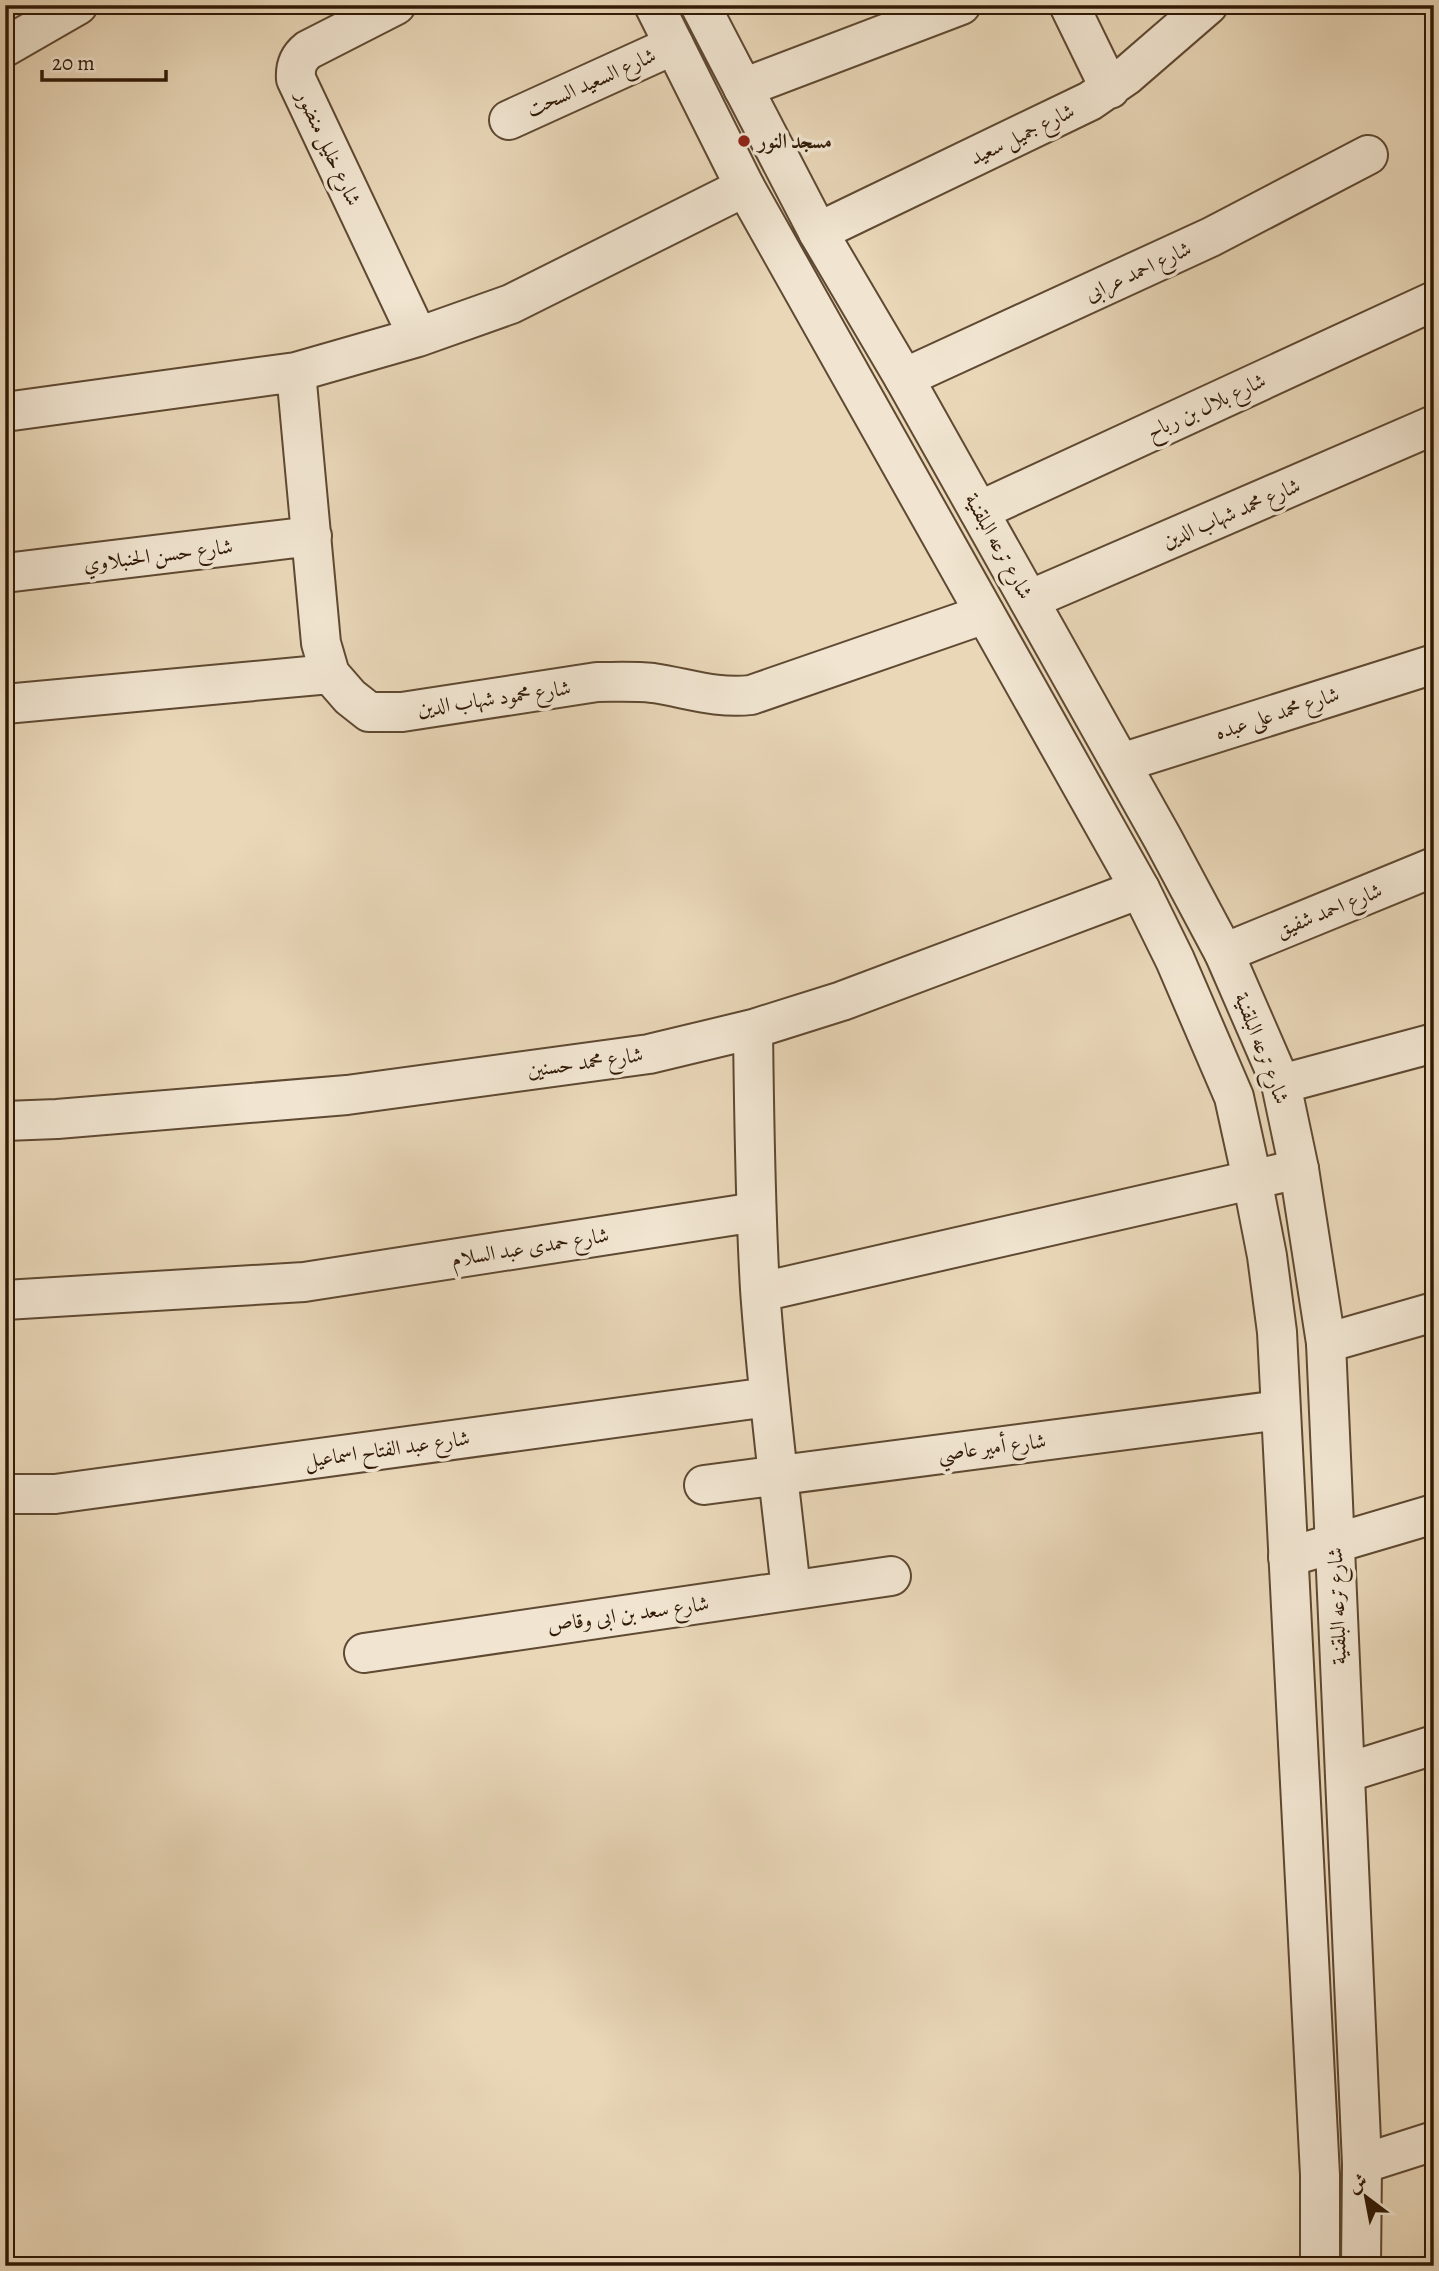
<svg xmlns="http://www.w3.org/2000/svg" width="1439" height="2271" viewBox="0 0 1439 2271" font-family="Alegreya,Amiri,serif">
  <rect width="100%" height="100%" fill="#e9d7b8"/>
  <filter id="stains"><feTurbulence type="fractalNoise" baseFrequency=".00286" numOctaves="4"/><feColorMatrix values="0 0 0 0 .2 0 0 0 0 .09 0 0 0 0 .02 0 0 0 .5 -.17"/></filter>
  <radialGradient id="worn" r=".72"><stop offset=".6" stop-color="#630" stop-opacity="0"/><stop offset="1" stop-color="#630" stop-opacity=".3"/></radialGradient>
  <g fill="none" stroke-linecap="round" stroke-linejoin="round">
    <defs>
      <path id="minor" d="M396 5 308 50C298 58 295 66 296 79L418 337
        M1069 5 1110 89
        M5 47 78 5
        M743 88 961 5
        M509 120 674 45
        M818 232 1090 101 1126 76 1208 5
        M296 372 321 643 330 674
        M904 378 1211 237 1368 155
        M5 412 296 372 418 337 511 304 745 187
        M979 511 1434 301
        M5 573 312 536
        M1029 600 1434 425
        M5 704 330 674 350 697 369 712H402L597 682C616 682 634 681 653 683 687 688 716 699 751 695L985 614
        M1121 763 1434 664
        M1224 953 1434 867
        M753 1029C754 1116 755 1202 760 1289 767 1390 780 1490 791 1590
        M1281 1084 1434 1043
        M5 1121 57 1119 347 1095 649 1054 753 1029 842 1001 1140 889
        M761 1292 1299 1169
        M5 1300 304 1282 756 1212
        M1326 1343 1434 1312
        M704 1485 1280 1410
        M5 1494H55L769 1397
        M1288 1557 1434 1514
        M364 1653 891 1576
        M1345 1773 1434 1745
        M1362 2164 1434 2141"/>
      <path id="tertiary" d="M654 5 745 187 1140 889 1175 960 1234 1097 1252 1179 1267 1256 1277 1332 1320 2175V2266
        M700 5 818 232 904 378 1163 839 1224 953 1281 1084 1299 1169 1326 1343 1362 2164 1361 2266"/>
    </defs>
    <use href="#minor" stroke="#5f4932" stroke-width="42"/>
    <use href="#tertiary" stroke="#5f4932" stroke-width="42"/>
    <use href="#minor" stroke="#f1e5d1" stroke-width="38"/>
    <use href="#tertiary" stroke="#f1e5d1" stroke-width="38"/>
  </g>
  <circle fill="#8f2418" stroke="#f1e5d1" stroke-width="2.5" cx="744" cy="141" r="7"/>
  <g text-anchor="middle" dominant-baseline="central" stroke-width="7" stroke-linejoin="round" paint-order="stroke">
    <g font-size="21" fill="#311a06" stroke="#f1e5d1">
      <text transform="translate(591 82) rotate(-24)">شارع السعيد السحت</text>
      <text transform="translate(1022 134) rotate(-26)">شارع جميل سعيد</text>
      <text transform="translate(329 148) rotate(65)">شارع خليل منضور</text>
      <text transform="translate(1138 271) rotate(-25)">شارع احمد عرابى</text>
      <text transform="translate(1206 406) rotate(-25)">شارع بلال بن رباح</text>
      <text transform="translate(1231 513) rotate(-23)">شارع محمد شهاب الدين</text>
      <text transform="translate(999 546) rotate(61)">شارع ترعه البلقنية</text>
      <text transform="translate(158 555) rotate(-7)">شارع حسن الحنبلاوي</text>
      <text transform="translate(494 698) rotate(-8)">شارع محمود شهاب الدين</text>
      <text transform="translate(1277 713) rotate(-18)">شارع محمد على عبده</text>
      <text transform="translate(1329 910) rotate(-22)">شارع احمد شفيق</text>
      <text transform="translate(1262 1048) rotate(69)">شارع ترعه البلقنية</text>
      <text transform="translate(585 1062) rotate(-8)">شارع محمد حسنين</text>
      <text transform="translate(530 1247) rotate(-9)">شارع حمدى عبد السلام</text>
      <text transform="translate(992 1447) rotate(-7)">شارع أمير عاصي</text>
      <text transform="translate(387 1449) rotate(-8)">شارع عبد الفتاح اسماعيل</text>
      <text transform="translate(1337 1606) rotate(-92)">شارع ترعه البلقنية</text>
      <text transform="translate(628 1614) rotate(-8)">شارع سعد بن ابى وقاص</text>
    </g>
    <g font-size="21" font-weight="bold" fill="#311a06" stroke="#f1e5d1" text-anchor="start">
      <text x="758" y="141">مسجد النور</text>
    </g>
  </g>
  <rect width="1439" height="2271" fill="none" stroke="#e9d7b8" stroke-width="28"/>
  <rect x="7" y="7" width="1425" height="2257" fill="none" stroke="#311a06" stroke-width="3.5"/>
  <rect x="14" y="14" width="1411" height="2243" fill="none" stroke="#311a06" stroke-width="2"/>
  <g transform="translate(1366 2197) rotate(328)" stroke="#f1e5d1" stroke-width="5" paint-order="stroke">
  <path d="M0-5L12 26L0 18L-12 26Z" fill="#311a06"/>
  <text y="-10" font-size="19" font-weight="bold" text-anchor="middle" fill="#311a06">ش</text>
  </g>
  <path d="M42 70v10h124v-10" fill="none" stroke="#311a06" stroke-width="3.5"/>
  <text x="52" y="70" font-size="21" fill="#311a06" stroke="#f1e5d1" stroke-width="5" paint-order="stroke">20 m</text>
  <rect width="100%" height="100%" filter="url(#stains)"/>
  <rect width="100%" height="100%" fill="url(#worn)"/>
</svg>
